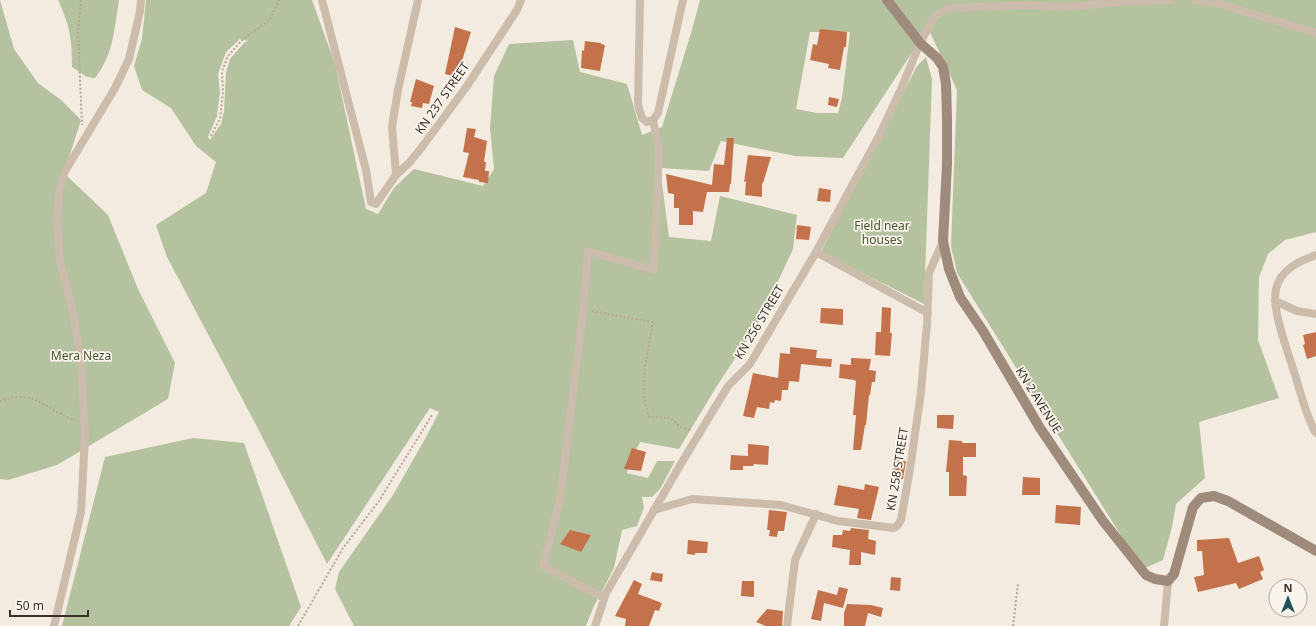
<svg xmlns="http://www.w3.org/2000/svg" width="1316" height="626" viewBox="0 0 1316 626" font-family="'Noto Sans',sans-serif">
  <rect width="100%" height="100%" fill="#f3ebdf"/>
  <path fill="#b4c29f" fill-rule="evenodd" d="M0 0 14 49 38 83 61 100 81 120 64 173 108 215 138 289 175 363 168 399 57 465 8 480 0 479Z
    M58 0H119C114 29 114 54 95 78L87 77 72 67C72 39 70 26 58 0Z
    M146 0H312L335 64 366 209 378 214 394 188 414 169 483 186 494 169 490 128 494 76 509 44 573 40 580 72 627 84 642 135 662 127 691 33 700 0H1316V232L1285 240 1268 254 1259 277 1258 340 1279 398 1199 422 1205 478 1176 504 1172 527 1163 560 1145 568 1125 542 957 273 951 246 957 90 928 28 843 158 795 156 721 141 709 171 660 168 669 237 711 241 720 196 797 215 793 249 759 322 715 389 679 449 640 442 629 464 627 473 648 478 657 461H675L660 489 652 497H642L644 508 637 526 622 530 614 568 593 608 586 626H354L335 589 339 572 393 495 425 439 439 412 430 408 327 564 254 421 167 257 156 225 206 193 216 162 196 146 171 108 142 90 134 66 142 39ZM810 32H850L842 98 838 113H817L796 109ZM240 39 248 41 244 43 230 59 226 73 224 111 221 124 210 140 208 137 217 116 220 93 218 74 226 52Z
    M926 57 932 79 924 304 821 252 917 66Z
    M193 438 244 443 301 607 289 626H62L105 457Z"/>
  <path fill="#c4724c" d="M455 27 471 32 457 77 445 74Z
    M820 29 847 32 846 47H844L840 70 828 68 829 64 810 60 813 44 817 45Z
    M585 41 601 43V44L605 45 600 71 581 68 582 50 584 51Z
    M416 79 434 86 429 104 423 103 422 108 411 106 412 102H410Z
    M829 97 839 99 837 107 828 105Z
    M467 128 476 129 474 137 487 141 484 162H486L485 171H489L488 183 479 182V180L463 177 469 153 463 152Z
    M727 138H734L731 184H730L729 192H707L703 212 693 211V225H679V208H674V194L668 193 666 174 712 185 714 164 724 165Z
    M748 155 771 157 763 183H762V197L745 195 746 181 744 182Z
    M819 188 831 190 830 202 817 201Z
    M797 225 811 227 809 240 796 239Z
    M882 307 891 308 890 333H892L890 356 875 355 876 332H881Z
    M821 308 843 309V325L820 323Z
    M1316 332V356L1307 359 1303 345 1305 344 1303 335Z
    M790 347 817 350 816 358 832 359 831 367 801 364 799 382 789 381 788 390H782L781 401 775 400 774 403 770 402 769 409 757 407 754 418 743 416 753 373 778 378 780 353 790 354Z
    M851 358 871 359 869 370 876 371 875 382H872L870 395H869L866 425H865L861 450H853L856 415H853L856 381H855V380L839 378 840 364 851 365Z
    M937 415H954L953 429 937 428Z
    M949 440 962 441V443H976V457H963V475L967 476 966 496H949V472H946Z
    M748 444 769 446 768 465 754 464 753 466H743V470H730L731 455 748 456Z
    M632 448 646 452 641 471 624 469Z
    M895 460 906 461 903 479 892 478Z
    M1023 477 1040 478V495H1022Z
    M865 484 879 487 871 520 857 518 859 509 834 505 838 485 864 490Z
    M1056 505 1081 507 1080 525 1055 523Z
    M769 510 787 512 784 531H778L777 537 769 536 770 530H767Z
    M851 528 869 530 868 539 876 541 875 555 861 552V565H849L850 550 832 547 833 535H842L843 530 850 531Z
    M570 530 591 535 581 552 560 544Z
    M1229 538 1238 563 1259 556 1264 570 1260 572 1263 579 1239 589 1236 583 1198 592 1194 577 1204 575 1202 551H1197V540Z
    M688 540 708 542 707 553H695V555L687 554Z
    M652 572 663 574 662 582 650 580Z
    M891 577 901 578 900 591 890 590Z
    M634 580 642 584 638 594 662 603 659 611 655 610 649 626H625L626 619 615 616Z
    M742 581H754V597L741 596Z
    M839 587 848 589 843 608 824 603 821 621 811 619 818 590 837 595Z
    M847 604 871 605 883 608 881 617 868 613 865 626H844V613Z
    M767 609 783 611 782 626H766L756 622Z"/>
  <g fill="none" stroke-linecap="round" stroke-linejoin="round">
    <path stroke="#b7a695" stroke-width="2" stroke-dasharray="2 2" stroke-linecap="butt" d="M81 0 78 31 82 125
      M211 136 220 119 223 92 222 71 228 56 244 38 270 20 279 0
      M592 311 652 322V328L644 372V399L649 417 670 418 682 428 692 430
      M0 401C5 399 11 398 16 397 38 395 55 414 75 420
      M298 626 343 548 379 501 432 415
      M1013 626 1018 584"/>
    <path stroke="#cbbcab" stroke-width="8" d="M322 0 366 170 371 202 376 204 396 175 409 163 422 147 467 86 517 10 521 0
      M640 0 638 105 642 118 647 122 653 120 658 113 683 0
      M1195 0 1220 4 1316 33
      M396 175 392 127 398 90 418 0
      M816 252 928 313
      M1316 255C1299 261 1280 270 1276 289 1271 310 1289 354 1295 375 1301 393 1306 417 1316 433
      M1275 301 1297 311 1316 314
      M654 510 692 499 781 505 838 521 894 528 898 525 901 520 910 469 921 392 927 324 929 273 943 241
      M604 598 543 566 560 499 583 312 588 251 654 270 659 150 653 120
      M54 626 81 512 85 435 81 362 73 312 60 262 57 219 59 194 64 173 115 88 129 59 140 11 141 0
      M595 626 606 593 682 462 728 386 750 364 816 252 879 136 901 89 920 43 935 16 950 8 1029 5 1066 7 1121 2 1171 0
      M787 626 795 560 816 514
      M1164 626 1168 581"/>
    <path stroke="#9f8b7c" stroke-width="10" d="M887 0 920 43 937 58 943 67 946 84 947 117V164L943 241 949 269 960 297 983 331 1040 428 1103 521 1146 575 1155 579 1168 581 1174 574 1193 507 1201 498 1214 496 1228 501 1316 551"/>
  </g>
  <g text-anchor="middle" dominant-baseline="central" stroke-width="3.5" stroke-linejoin="round" paint-order="stroke">
    <g font-size="12" fill="#39302a" stroke="#faf5ec">
      <text transform="translate(442 98) rotate(-55)">KN 237 STREET</text>
      <text transform="translate(759 322) rotate(-59)">KN 256 STREET</text>
      <text transform="translate(1039 400) rotate(58)">KN 2 AVENUE</text>
      <text transform="translate(897 469) rotate(-81)">KN 258 STREET</text>
    </g>
    <g font-size="12" fill="#45572e" stroke="#faf5ec">
      <text x="882" y="225">Field near<tspan x="882" dy="14">houses</tspan></text>
      <text x="81" y="355">Mera Neza</text>
    </g>
  </g>
  <g transform="translate(1288 598)"><circle r="19" fill="#faf5ec" stroke="#ada69e"/>
  <path d="M0-3L7 15L0 10L-7 15Z" fill="#20525a"/>
  <text y="-6" font-size="11" font-weight="bold" text-anchor="middle" fill="#39302a">N</text>
  </g>
  <path d="M10 610v6h78v-6" fill="none" stroke="#39302a" stroke-width="2"/>
  <text x="16" y="610" font-size="12" fill="#39302a" stroke="#faf5ec" stroke-width="3" paint-order="stroke">50 m</text>
</svg>
